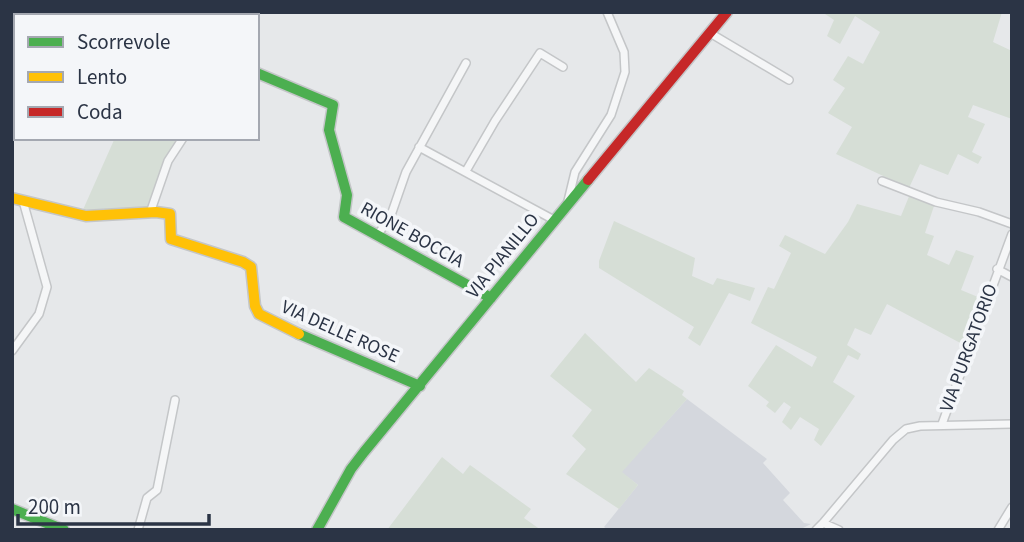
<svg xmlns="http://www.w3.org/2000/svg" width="1024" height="542" viewBox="0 0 1024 542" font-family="'Source Sans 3',sans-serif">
  <rect width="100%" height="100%" fill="#e6e8ea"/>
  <path fill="#d4d7dd" d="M687 399 767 459 763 463 790 493 783 500 804 523 811 524 799 530H608L604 527 638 485 621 472Z"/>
  <path fill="#d6ded6" d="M103 12H243L241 16H101Z
    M822 12H1002L993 42 1012 51V119L973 105 968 117 985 124 972 152 982 157 978 164 958 154 948 175 920 164 909 188 836 154 852 127 828 113 845 88 833 80 848 56 863 64 880 32 855 16 840 44 827 36 834 20Z
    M112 138H178L165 160 147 207 144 210 82 212 114 140Z
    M910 194 935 203 925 233 934 236 927 255 949 265 956 250 974 256 961 290 978 297 976 303 981 305 966 346 887 304 871 335 855 328 847 345 861 354 858 360 848 355 833 382 855 396 821 446 814 440 819 429 800 417 791 430 782 422 791 407 784 402 775 413 766 406 769 402 748 386 776 345 812 367 817 357 751 323 768 287 774 289 791 253 779 246 785 235 825 254 848 222 857 204 901 216Z
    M614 221 695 258 692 276 713 285 717 278 755 288 750 301 729 293 700 346 688 338 694 327 599 268V261Z
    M585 333 636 382 649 368 684 391 682 395 687 399 622 472 638 485 619 509 566 474 586 449 572 436 592 410 550 376Z
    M442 457 463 474 470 465 531 509 524 518 541 530H387Z"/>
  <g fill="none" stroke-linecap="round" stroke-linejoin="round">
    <defs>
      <path id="street" d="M244 16 245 12
        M710 33 789 80
        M419 147 554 220
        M466 171 495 121 540 53 563 67
        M882 181 936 202 979 212 1012 224
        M567 205 575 172 611 115 625 72 624 52 607 12
        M150 213 168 161 183 138
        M378 234 390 218 406 172 466 63
        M997 269 1012 277
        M12 351 39 314 47 287 23 201
        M942 424 1012 234
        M823 523 839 530
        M138 530 147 498 157 490 175 400
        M816 530 823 523 893 440 906 429 920 426 1012 424
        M998 530 1012 507"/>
      <path id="fast" d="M257 73 333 105 329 130 347 195 344 217 491 298
        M299 334 420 386
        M12 509 64 530
        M317 530 351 469 364 452 588 180"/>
      <path id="slow" d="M12 198 86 216 156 212 170 214 171 239 243 262 251 267 255 306 259 314 299 334"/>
      <path id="jam" d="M588 180 727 12"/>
    </defs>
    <use href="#street" stroke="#c4c6c8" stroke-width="10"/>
    <use href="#fast" stroke="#c4c6c8" stroke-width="13"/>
    <use href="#slow" stroke="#c4c6c8" stroke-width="13"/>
    <use href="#jam" stroke="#c4c6c8" stroke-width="13"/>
    <use href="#street" stroke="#f5f6f7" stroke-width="7"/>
    <use href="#fast" stroke="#4caf50" stroke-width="10"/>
    <use href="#slow" stroke="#ffc107" stroke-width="10"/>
    <use href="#jam" stroke="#c62828" stroke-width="10"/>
  </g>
  <g text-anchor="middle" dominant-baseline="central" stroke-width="7" stroke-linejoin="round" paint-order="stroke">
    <g font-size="19" fill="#2b3445" stroke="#f4f6f9">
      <text transform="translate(412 235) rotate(29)">RIONE BOCCIA</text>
      <text transform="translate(503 256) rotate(-51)">VIA PIANILLO</text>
      <text transform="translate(340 332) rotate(24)">VIA DELLE ROSE</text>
      <text transform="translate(969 348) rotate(-70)">VIA PURGATORIO</text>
    </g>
  </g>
  <rect width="1024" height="542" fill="none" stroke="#2b3445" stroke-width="28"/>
  <rect x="14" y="14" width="245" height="126" fill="#f4f6f9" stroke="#a4a8b1" stroke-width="2"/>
  <rect x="28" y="37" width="35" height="10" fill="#4caf50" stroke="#a4a8b1" stroke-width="2"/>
  <text x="77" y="49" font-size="21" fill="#2b3445">Scorrevole</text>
  <rect x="28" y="72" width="35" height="10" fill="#ffc107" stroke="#a4a8b1" stroke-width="2"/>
  <text x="77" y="84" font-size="21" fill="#2b3445">Lento</text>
  <rect x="28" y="107" width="35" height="10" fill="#c62828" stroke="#a4a8b1" stroke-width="2"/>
  <text x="77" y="119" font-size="21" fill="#2b3445">Coda</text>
  <path d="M18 514v10h191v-10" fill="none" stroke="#2b3445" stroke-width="3.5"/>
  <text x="28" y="514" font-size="21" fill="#2b3445" stroke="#f4f6f9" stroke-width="5" paint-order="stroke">200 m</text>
</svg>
